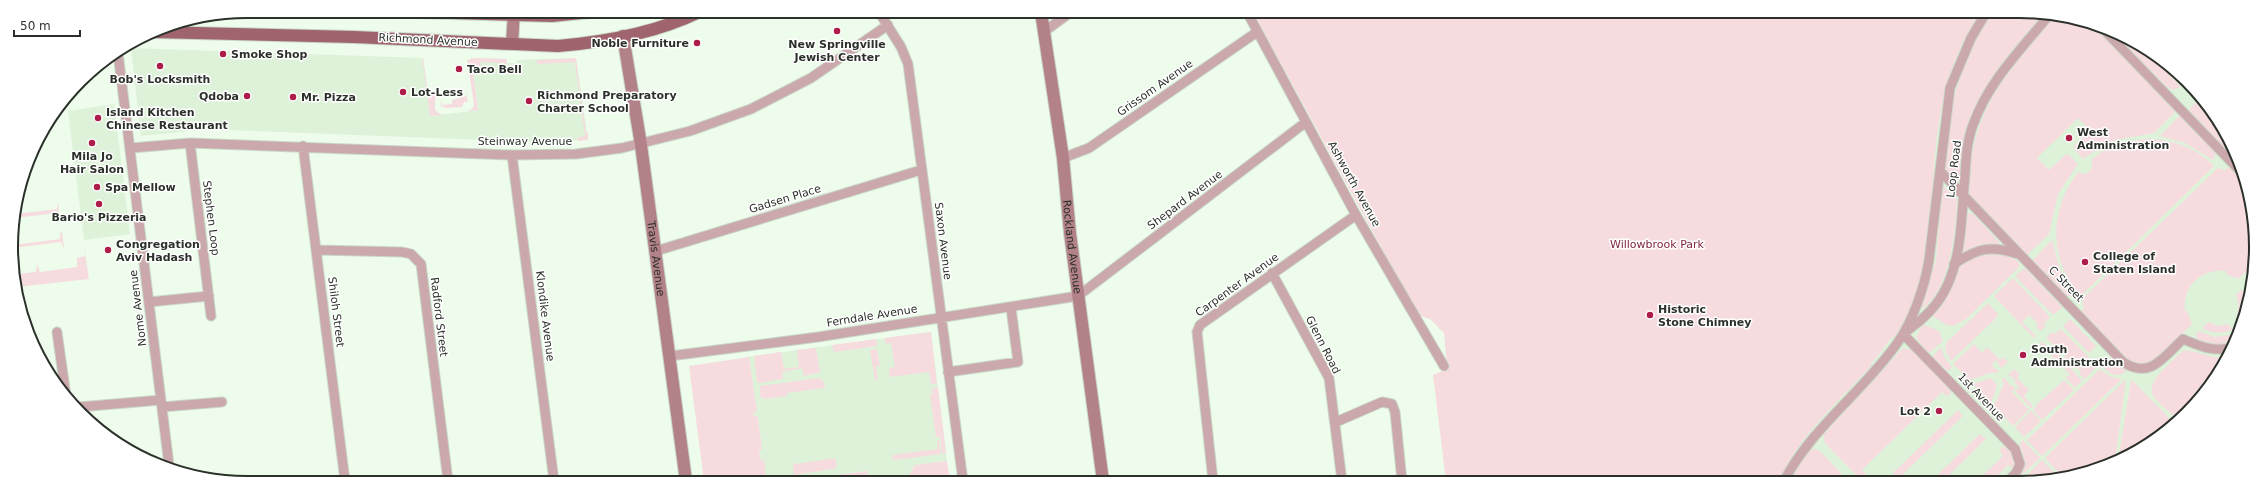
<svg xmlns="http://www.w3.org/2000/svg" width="2267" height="494" viewBox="0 0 2267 494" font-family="'DejaVu Sans',sans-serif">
  <rect width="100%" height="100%" fill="#edfceb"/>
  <path fill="#def2da" d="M1965 13H2051L2138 43 2207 104 2248 186 2254 278 2232 352 2187 414 2124 459 2051 481H1772L1923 141Z
    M131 48 423 58 431 116 478 110 471 58 507 59V63H517V60L576 58 588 140 537 142 227 130H199L141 136Z
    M114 104 130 234 84 240 68 111Z
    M931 332 947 461 915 465 908 477 879 481H869L867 471 793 481H765L763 479 745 357Z"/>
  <path fill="#f7dcdf" d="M1253 12 1980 13C1945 63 1936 124 1933 184 1931 216 1931 252 1921 283 1914 303 1905 321 1894 338L1892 337 1873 362 1867 364H1873C1840 400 1799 435 1779 481H1446L1433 375 1444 370 1447 366 1444 333 1430 319 1418 315Z
    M1992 13H2044C2017 45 1987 76 1972 115 1964 136 1962 157 1960 179L1957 182 1946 172 1943 166C1951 107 1957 63 1992 13Z
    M2056 15 2099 29 2177 110 2154 133 2116 140 2099 148 2083 159 2074 149V146L2090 130 2078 118 2037 158 2049 170 2065 155 2068 154 2078 164 2058 194 2049 234 2026 256 1970 197C1966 187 1970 174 1971 163 1979 99 2016 62 2056 15Z
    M2117 36 2138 43 2181 87 2174 90 2167 87Z
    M422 58H423L428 94H435C437 104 430 111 443 115L430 116Z
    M471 58 507 59 506 69 505 70 504 63 481 62 480 70 473 72 478 110 468 111 473 108 474 104 467 59 471 60Z
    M576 58 586 133H588V140L578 141 577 138 585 136 575 62 537 64V60Z
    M466 92 468 102H464L462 107 446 108 441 106V99L442 105 452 104V100L466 96Z
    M2196 102 2218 125 2228 145 2225 148 2189 110Z
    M2179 116H2182L2217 151 2213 160 2185 143 2160 136Z
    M2147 139C2172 139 2197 148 2214 166L2081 296C2048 259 2049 211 2078 172L2085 174C2092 171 2094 166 2091 160 2107 146 2126 141 2147 139Z
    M2232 167 2248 186 2253 265 2238 279 2226 274V271C2201 268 2182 286 2185 311H2187L2192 324 2156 359 2142 365 2128 361 2081 313 2084 308 2082 299 2218 168 2224 170Z
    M1944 187 1957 199C1956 230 1950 290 1922 309L1921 307 1936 260 1942 189Z
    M58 202 60 219 57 213 15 218 16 214 57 209Z
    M1968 213 1973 214 1999 242 2000 245 1962 254Z
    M62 232 64 249 61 242 13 248V245L60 239V233Z
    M83 240 89 279 17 287 16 274 36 272 37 264 40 272 77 267V258L85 256Z
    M2052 240 2060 269 2074 294 2066 297 2031 262Z
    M1987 252C2000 254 2011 254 2020 264L2019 267 1966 319 1953 326 1947 325 1931 315 1960 265Z
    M2025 268 2062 307 2053 315 2017 278 2016 275Z
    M2013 278 2050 317 2044 324 2046 326 2040 331 2036 327 2038 324 2029 315 2022 322 2036 336 2034 338 1994 296Z
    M2242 289 2247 301 2241 319 2237 315 2239 304 2236 295Z
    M1988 303 1998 314 1995 319 1951 361 1946 352V343Z
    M2070 319 2096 346 2089 353 2063 326Z
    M2208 322 2218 326 2227 324 2233 329C2222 334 2212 334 2202 328Z
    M1923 324 1939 331 1943 341 1929 353 1916 338Z
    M2061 329 2097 366 2085 379 2079 374 2081 372 2077 367 2075 369 2064 358 2066 356 2046 338 2052 332 2054 334Z
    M2199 331 2214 337 2237 334 2234 342 2214 345 2197 339 2196 334Z
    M931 332 937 384H931L929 372 890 377 889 368 895 367 891 343 886 344 884 338Z
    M876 339 877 346 834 352 832 345Z
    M2042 342 2049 348 2051 346 2082 381 2075 388 2066 378 2070 374 2040 344Z
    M1974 344 1982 353 1987 347 2000 360 2003 357 2008 362 2001 368 1996 360 1992 364 1994 369 1996 368 1999 371 1995 374 1993 372 1969 380 1953 364Z
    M1941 347 1944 357 1952 367 1948 371 1932 357Z
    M816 348 820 372 804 376 802 368 782 372 783 379 759 383 757 381 754 356 781 352 784 369 799 367 797 350Z
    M1903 348 1912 350 1950 389 1951 393 1947 396 1942 392 1862 470 1872 481H1862L1825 443 1823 435Z
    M877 349 880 366H876L878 379 875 380 870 350Z
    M2183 351C2195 349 2211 360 2227 357L2187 414 2178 420C2158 400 2138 394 2164 369 2170 363 2176 356 2183 351Z
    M749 357 757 412H753L754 416 758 417 762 450 759 451 760 460 764 459 766 477 772 481H704L689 366Z
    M2111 358 2126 371C2118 379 2109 373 2103 367Z
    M2014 369 2020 375 2017 378 2029 390 2024 396 2033 406 2031 408 2015 391 2019 387 2014 381 2015 379 2008 375Z
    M2100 369 2111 377 2122 379 2042 456 2027 440Z
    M819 378 824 382 825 388 787 393V396L764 399 760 396V386Z
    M1991 378 1997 385 1991 403 1973 384Z
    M2005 378 2010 386 2012 385 2015 388 2012 392 2029 410 2013 426 1994 406 2004 383 2001 381Z
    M2126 379 2115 461 2063 477 2045 458Z
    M2064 380 2074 390 2042 420 2033 410 2036 407 2035 406Z
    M2132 380 2174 423 2124 459 2118 461 2131 381Z
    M938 387 946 453 942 454 940 437H936L930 395 933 394 932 388Z
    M1958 410 1963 416 1898 479 1893 473Z
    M2031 411 2041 421 2024 437 2015 427Z
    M1980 434 1986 439 1946 478 1943 481H1931Z
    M937 440H939L941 454 893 460 892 455 938 449Z
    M2023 440 2040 458 2019 478C2028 468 2025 456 2019 445Z
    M2002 447H2005C2012 453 2017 459 2014 469L2008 465 1992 481H1977L2003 456 2000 451Z
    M1815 449 1820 451 1848 481H1790L1809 450Z
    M835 458 837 466 834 469 794 475 793 463 797 464Z
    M2042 460 2060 478 2051 481H2021Z
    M947 461 950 481H879L908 477 915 465Z
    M867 471 869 481 798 480Z"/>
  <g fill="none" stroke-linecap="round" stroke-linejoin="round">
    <defs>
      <path id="street" d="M879 12 901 47 908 64 963 481
        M1247 12 1356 215 1444 366
        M1045 31 1071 12
        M2105 31 2241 172
        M118 53 169 465
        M190 143 211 316
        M303 146 345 481
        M131 148 190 143 512 155 576 154 622 148 690 131 751 109 811 78 888 25
        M512 155 554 481
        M1063 158 1089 148 1257 32
        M1940 171 2123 362C2150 380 2164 357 2183 339 2199 346 2215 353 2233 347
        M316 250 402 252 411 254 421 264 448 481
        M656 251 921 170
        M1954 264C1978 248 1990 245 2018 254
        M2254 272V276
        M1272 273 1329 378 1342 481
        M149 302 209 296
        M57 332 66 396
        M1904 333C1916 324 1927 316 1936 304 1963 270 1961 217 1965 176 1966 158 1967 141 1973 125 1988 82 2022 48 2051 13
        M1903 334 2015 449 2020 464 2016 473 2008 481
        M670 356 818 337 1078 296 1306 122
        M948 372 1018 362 1011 308
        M79 407 161 400
        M162 407 222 402
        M1336 422 1382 402 1392 404 1395 412 1402 481
        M1213 481 1197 332 1200 325 1356 215
        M1784 481C1812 427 1864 391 1898 342 1913 321 1925 285 1929 260L1950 88 1971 38 1986 13"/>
      <g id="secondary">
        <path id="s1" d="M1041 12 1063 158 1070 233 1103 481"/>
        <path id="s2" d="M623 36 641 145 686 481"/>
        <path d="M512 44 514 11"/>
      </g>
      <path id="primary" d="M384 11 552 16 601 11
        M153 32 354 37 558 46C605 42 656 33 699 12"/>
    </defs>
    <use href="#street" stroke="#cad7c8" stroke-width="11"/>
    <use href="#secondary" stroke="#cad7c8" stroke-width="14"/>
    <use href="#primary" stroke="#cad7c8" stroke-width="14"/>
    <use href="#street" stroke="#caa8ac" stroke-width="9"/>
    <use href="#secondary" stroke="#b38188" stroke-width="12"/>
    <use href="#primary" stroke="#a0646e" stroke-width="12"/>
  </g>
  <g fill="#ae1c4a" stroke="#fff" stroke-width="1.5">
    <circle cx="837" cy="31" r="4"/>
    <circle cx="697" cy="43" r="4"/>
    <circle cx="223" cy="54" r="4"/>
    <circle cx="160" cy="66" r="4"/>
    <circle cx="459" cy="69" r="4"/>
    <circle cx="403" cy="92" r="4"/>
    <circle cx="247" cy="96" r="4"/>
    <circle cx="293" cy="97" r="4"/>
    <circle cx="529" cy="101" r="4"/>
    <circle cx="98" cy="118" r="4"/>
    <circle cx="2069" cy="138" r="4"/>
    <circle cx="92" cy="143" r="4"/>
    <circle cx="97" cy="187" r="4"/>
    <circle cx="99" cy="204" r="4"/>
    <circle cx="108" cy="250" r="4"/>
    <circle cx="2085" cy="262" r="4"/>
    <circle cx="1650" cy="315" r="4"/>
    <circle cx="2023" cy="355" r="4"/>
    <circle cx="1939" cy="411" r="4"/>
  </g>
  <g text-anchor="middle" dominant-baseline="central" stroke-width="3" stroke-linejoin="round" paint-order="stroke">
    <g font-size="11" fill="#2b312a" stroke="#fff">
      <text transform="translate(428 40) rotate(3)">Richmond Avenue</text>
      <text transform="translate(1155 88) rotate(-35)">Grissom Avenue</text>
      <text x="525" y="141">Steinway Avenue</text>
      <text transform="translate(1954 169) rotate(-83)">Loop Road</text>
      <text transform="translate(1354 184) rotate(61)">Ashworth Avenue</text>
      <text transform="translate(785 199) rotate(-17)">Gadsen Place</text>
      <text transform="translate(1185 200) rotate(-37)">Shepard Avenue</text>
      <text transform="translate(211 218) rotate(83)">Stephen Loop</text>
      <text transform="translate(943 241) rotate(83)">Saxon Avenue</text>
      <text stroke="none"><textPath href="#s1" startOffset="237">Rockland Avenue</textPath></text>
      <text stroke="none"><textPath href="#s2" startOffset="225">Travis Avenue</textPath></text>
      <text transform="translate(2066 284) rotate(46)">C Street</text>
      <text transform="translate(1237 285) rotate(-36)">Carpenter Avenue</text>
      <text transform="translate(138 308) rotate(-97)">Nome Avenue</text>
      <text transform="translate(336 312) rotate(83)">Shiloh Street</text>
      <text transform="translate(545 316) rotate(83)">Klondike Avenue</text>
      <text transform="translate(872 316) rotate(-9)">Ferndale Avenue</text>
      <text transform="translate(439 317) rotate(83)">Radford Street</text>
      <text transform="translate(1323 345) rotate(63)">Glenn Road</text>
      <text transform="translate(1981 397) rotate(46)">1st Avenue</text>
    </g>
    <g font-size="11" font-weight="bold" fill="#2b312a" stroke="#fff" text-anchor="start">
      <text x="689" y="43" text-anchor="end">Noble Furniture</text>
      <text x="837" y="44" text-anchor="middle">New Springville<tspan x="837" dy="13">Jewish Center</tspan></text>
      <text x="231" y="54">Smoke Shop</text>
      <text x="467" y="69">Taco Bell</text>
      <text x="160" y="79" text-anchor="middle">Bob's Locksmith</text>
      <text x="411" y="92">Lot-Less</text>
      <text x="537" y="95">Richmond Preparatory<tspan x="537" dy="13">Charter School</tspan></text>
      <text x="239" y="96" text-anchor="end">Qdoba</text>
      <text x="301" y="97">Mr. Pizza</text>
      <text x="106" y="112">Island Kitchen<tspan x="106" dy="13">Chinese Restaurant</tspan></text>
      <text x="2077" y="132">West<tspan x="2077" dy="13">Administration</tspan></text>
      <text x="92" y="156" text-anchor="middle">Mila Jo<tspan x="92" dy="13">Hair Salon</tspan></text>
      <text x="105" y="187">Spa Mellow</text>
      <text x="99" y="217" text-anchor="middle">Bario's Pizzeria</text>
      <text x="116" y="244">Congregation<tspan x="116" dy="13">Aviv Hadash</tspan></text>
      <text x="2093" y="256">College of<tspan x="2093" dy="13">Staten Island</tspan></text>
      <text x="1658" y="309">Historic<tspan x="1658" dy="13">Stone Chimney</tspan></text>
      <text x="2031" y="349">South<tspan x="2031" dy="13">Administration</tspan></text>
      <text x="1931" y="411" text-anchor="end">Lot 2</text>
    </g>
    <g font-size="11" fill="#80283d" stroke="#fff">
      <text x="1657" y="244">Willowbrook Park</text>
    </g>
  </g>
  <path d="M0 0H2267V494H0ZM247 18H2020A229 229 0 0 1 2249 247V247A229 229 0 0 1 2020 476H247A229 229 0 0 1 18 247V247A229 229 0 0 1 247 18Z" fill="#fff" fill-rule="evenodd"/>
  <path fill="none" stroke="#2b312a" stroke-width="2" d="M247 18H2020A229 229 0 0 1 2249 247V247A229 229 0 0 1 2020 476H247A229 229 0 0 1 18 247V247A229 229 0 0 1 247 18Z"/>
  <path d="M14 30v6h66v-6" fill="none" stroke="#2b312a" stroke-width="2"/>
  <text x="20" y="30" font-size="12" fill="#2b312a" stroke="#ffffff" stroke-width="3" paint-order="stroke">50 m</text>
</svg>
